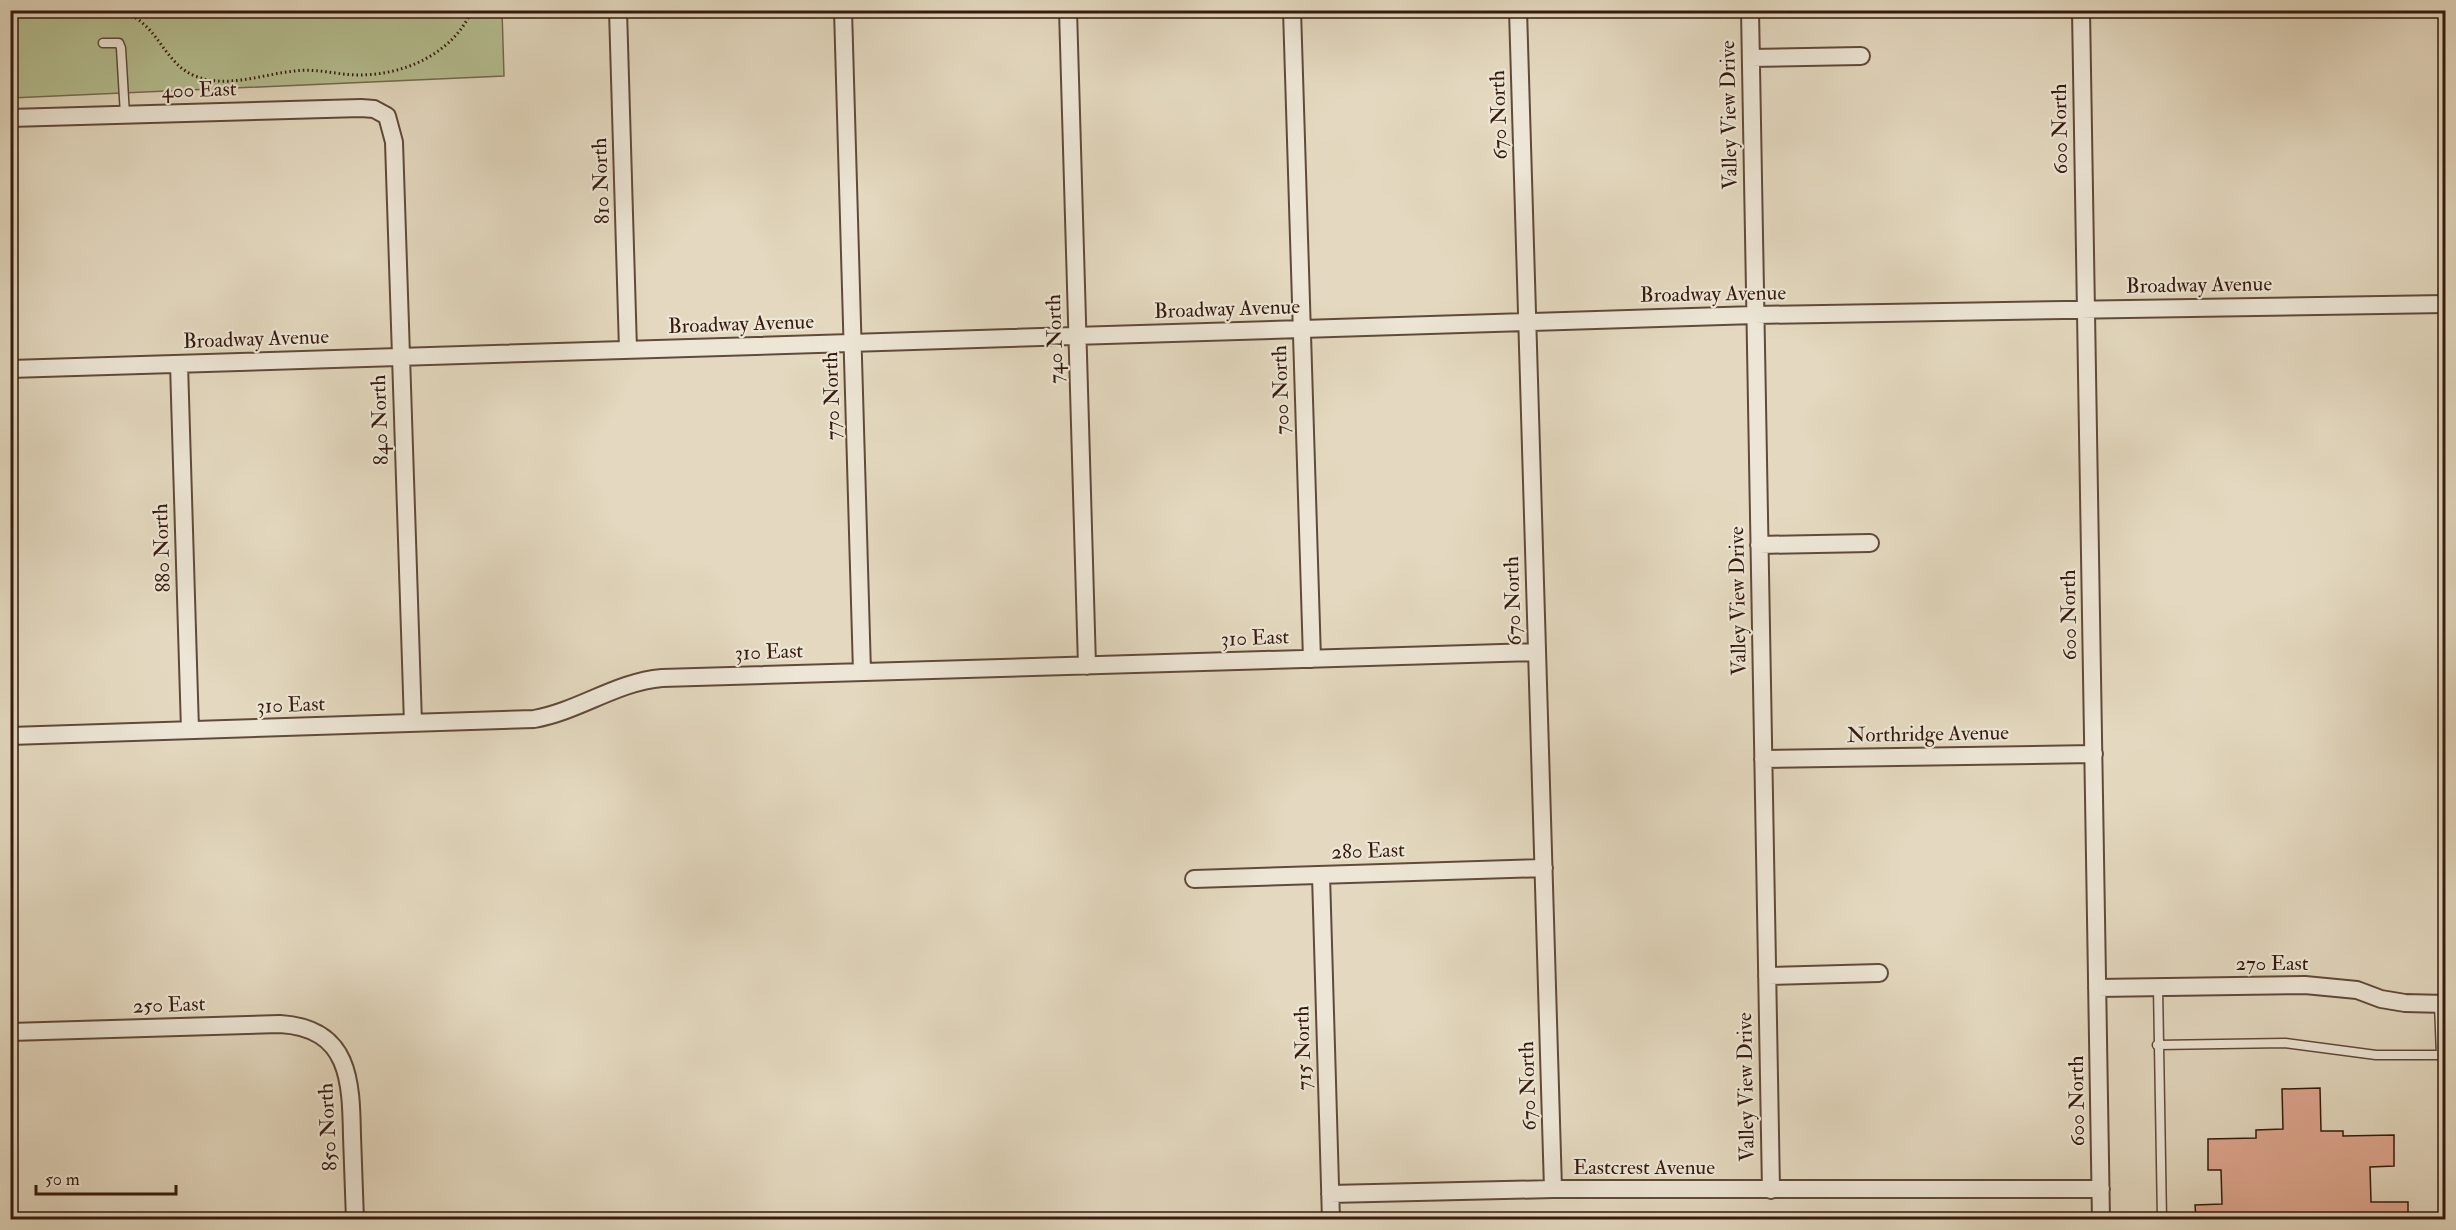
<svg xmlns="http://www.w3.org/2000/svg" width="2456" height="1230" viewBox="0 0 2456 1230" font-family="'IM FELL Double Pica',serif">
  <rect width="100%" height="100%" fill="#e4d9c0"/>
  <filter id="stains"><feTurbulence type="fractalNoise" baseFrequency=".00333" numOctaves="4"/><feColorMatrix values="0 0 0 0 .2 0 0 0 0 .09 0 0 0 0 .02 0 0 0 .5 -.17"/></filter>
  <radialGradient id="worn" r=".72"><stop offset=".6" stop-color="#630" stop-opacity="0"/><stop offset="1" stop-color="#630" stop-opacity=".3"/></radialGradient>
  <path fill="#b5bf91" stroke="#756c4f" stroke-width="1.5" d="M10 11H502L504 76 11 98Z"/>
  <path fill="#e0a891" stroke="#351a0d" stroke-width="1.5" d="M2320 1088 2321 1131H2343V1136L2394 1135V1166L2370 1167 2371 1202H2408V1220H2196L2195 1205 2222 1204 2221 1170H2208V1139L2256 1138V1130L2283 1129 2282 1089Z"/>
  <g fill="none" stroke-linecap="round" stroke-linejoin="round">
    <defs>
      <path id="service" d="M103 43H119L121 48 125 115
        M2158 987 2162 1220
        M2157 1045 2285 1043 2376 1055H2441L2439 1004"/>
      <path id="minor" d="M618 10 628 350
        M843 10 862 672
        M1068 10 1087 666
        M1292 10 1312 659
        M1518 10 1553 1189
        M1750 10 1771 1190
        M2081 10 2101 1220
        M1751 58 1861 56
        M10 118 361 108 374 109 387 116 394 142 413 723
        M179 364 190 730
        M10 369 1755 315 2446 304
        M1759 545 1870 543
        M10 736 534 719C579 711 616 682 662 678L1537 652
        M1763 759 2094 754
        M1321 875 1331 1220
        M1194 879 1544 868
        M1767 976 1879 973
        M2097 988 2305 985 2357 990 2381 999 2405 1003 2446 1004
        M10 1032 280 1024C350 1028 351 1081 352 1136 353 1164 354 1192 355 1220
        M1330 1194 1553 1189H2101"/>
    </defs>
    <use href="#service" stroke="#614a3a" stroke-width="11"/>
    <use href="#minor" stroke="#614a3a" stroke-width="20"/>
    <path stroke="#351a0d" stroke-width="3" stroke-dasharray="1.5 3" stroke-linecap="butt" d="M10 16 130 15C159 28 165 64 195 76 227 89 263 74 295 71 317 68 337 75 359 75 404 75 453 54 472 10"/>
    <use href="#service" stroke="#ede6d6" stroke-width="8"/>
    <use href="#minor" stroke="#ede6d6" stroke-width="16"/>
  </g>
  <g text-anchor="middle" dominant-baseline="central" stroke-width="4.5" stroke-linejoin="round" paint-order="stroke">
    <g font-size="21" fill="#351a0d" stroke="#ede6d6">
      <text transform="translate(199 90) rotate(-2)">400 East</text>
      <text transform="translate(1499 115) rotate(-92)">670 North</text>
      <text transform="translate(1729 115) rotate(-91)">Valley View Drive</text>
      <text transform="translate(2060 129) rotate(-91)">600 North</text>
      <text transform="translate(601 181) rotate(-92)">810 North</text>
      <text transform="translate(2199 285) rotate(-1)">Broadway Avenue</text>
      <text transform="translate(1713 294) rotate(-1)">Broadway Avenue</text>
      <text transform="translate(1227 309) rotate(-2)">Broadway Avenue</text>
      <text transform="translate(741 324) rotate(-2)">Broadway Avenue</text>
      <text transform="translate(256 339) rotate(-2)">Broadway Avenue</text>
      <text transform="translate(1055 339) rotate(-92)">740 North</text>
      <text transform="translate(1281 390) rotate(-92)">700 North</text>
      <text transform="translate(832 396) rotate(-92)">770 North</text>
      <text transform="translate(380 420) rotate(-92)">840 North</text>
      <text transform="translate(162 548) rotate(-92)">880 North</text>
      <text transform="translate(1513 601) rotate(-92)">670 North</text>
      <text transform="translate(1738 601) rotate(-91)">Valley View Drive</text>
      <text transform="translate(2069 615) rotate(-91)">600 North</text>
      <text transform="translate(1255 638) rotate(-2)">310 East</text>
      <text transform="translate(769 652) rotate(-2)">310 East</text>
      <text transform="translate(291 705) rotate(-2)">310 East</text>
      <text transform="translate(1928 734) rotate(-1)">Northridge Avenue</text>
      <text transform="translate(1368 851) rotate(-2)">280 East</text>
      <text x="2272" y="963">270 East</text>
      <text transform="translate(169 1005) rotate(-2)">250 East</text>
      <text transform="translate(1303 1048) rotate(-92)">715 North</text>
      <text transform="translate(1528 1086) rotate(-92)">670 North</text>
      <text transform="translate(1746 1087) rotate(-91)">Valley View Drive</text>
      <text transform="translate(2077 1101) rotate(-91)">600 North</text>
      <text transform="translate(328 1127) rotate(-93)">850 North</text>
      <text x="1644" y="1167">Eastcrest Avenue</text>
    </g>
  </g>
  <rect width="2456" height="1230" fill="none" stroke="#e4d9c0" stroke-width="36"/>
  <rect x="12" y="12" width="2432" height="1206" fill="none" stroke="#351a0d" stroke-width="3"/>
  <rect x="18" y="18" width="2420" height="1194" fill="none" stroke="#351a0d" stroke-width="1.5"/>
  <path d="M36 1185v9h140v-9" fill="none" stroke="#351a0d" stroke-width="3"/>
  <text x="45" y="1185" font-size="18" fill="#351a0d" stroke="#ede6d6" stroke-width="4.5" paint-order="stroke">50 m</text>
  <rect width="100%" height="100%" filter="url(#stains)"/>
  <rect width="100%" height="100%" fill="url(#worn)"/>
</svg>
